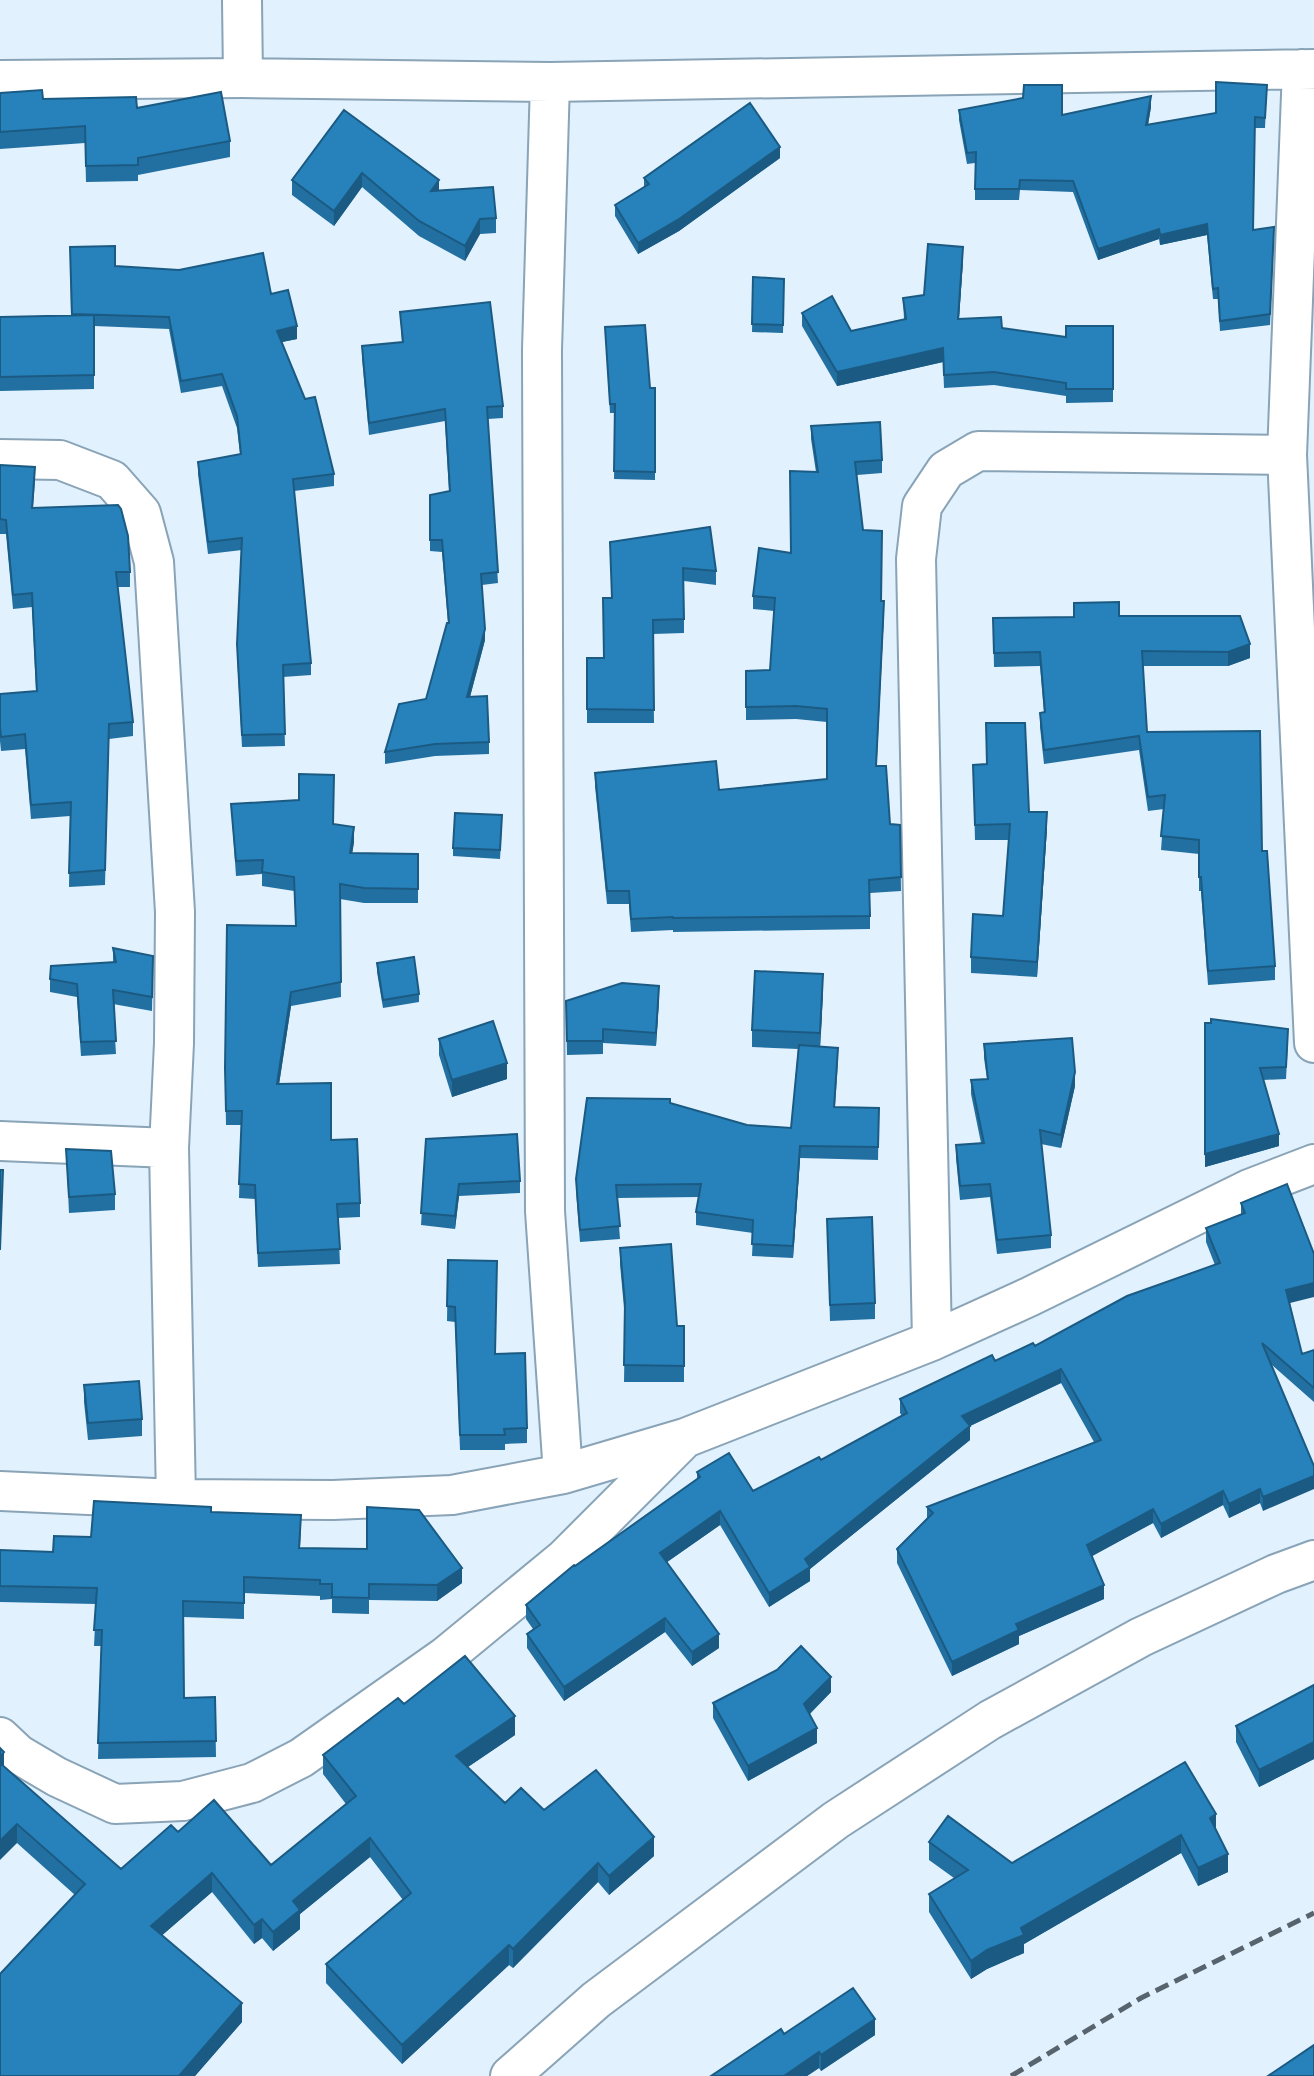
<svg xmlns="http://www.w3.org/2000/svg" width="1314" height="2076" viewBox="0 0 1314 2076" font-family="'Times New Roman',serif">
  <rect width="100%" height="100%" fill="#e1f1fe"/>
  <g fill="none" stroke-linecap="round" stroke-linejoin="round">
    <defs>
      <path id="minor" d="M242 0 243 78
        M0 80 243 78 550 82 1314 69
        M550 82 542 350 545 1211 563 1474
        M1287 455 1314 1043
        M0 459 60 460 112 480 141 513 154 562 175 912 174 1043 169 1148
        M0 1141 169 1148 176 1499
        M932 1341 916 559 922 506 946 470 978 451 1287 455 1302 69
        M0 1491 176 1499 333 1500 452 1495 563 1474 685 1438 932 1341 1029 1297 1249 1189 1314 1164
        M0 1737 18 1754 57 1777 115 1804 183 1801 252 1783 301 1758 446 1656 564 1559 681 1442
        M510 2076 596 2000 836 1820 990 1720 1141 1637 1276 1574 1314 1560"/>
    </defs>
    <use href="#minor" stroke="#89a3b7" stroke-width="42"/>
    <use href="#minor" stroke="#fff" stroke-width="38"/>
    <path stroke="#58646d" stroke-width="5" stroke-dasharray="14 7" stroke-linecap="butt" d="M1011 2076 1141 1998 1314 1913"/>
  </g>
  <path fill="#2270a1" d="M1267 85 1265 128H1255L1253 230 1274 237 1270 325 1220 331 1218 299H1213L1207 235 1160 245 1159 239 1098 260 1073 192 1020 190 1019 200H975V163L967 164 959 120V110L1062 115 1151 107 1148 125 1216 113Z
    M0 93 43 99 137 108 230 141V157L138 175V181L86 182 85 143 0 149Z
    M344 110 439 191 496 218V233L480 234 465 261 419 236 362 187 334 226 292 195V180Z
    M780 158 679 231 638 254 615 216V205L644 187V178Z
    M70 247 115 266 271 294 297 339 282 342 334 474V486L294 491 311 663V675L283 677 285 746 242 747 237 656 242 550 208 554 198 474V462L240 454 237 428 222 386 181 393 169 329 94 326V389L0 391V317L71 315Z
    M963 260 959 319 1002 328 1066 337 1113 326V402L1066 403V396L994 385 944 388 943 362 837 386 802 326V313L851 331 904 319 903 298 924 295Z
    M753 277 784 279 783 333 752 332Z
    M400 312 503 406V418L488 419 498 583 482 585 485 640 470 697 489 742V754L435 756 385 764V752L426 699 448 623 442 552 430 551V495L449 491 445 421 369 435 362 358V346L402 343Z
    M605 327 650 388H655V480L614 479 615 413H610Z
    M811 426 882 460V473L857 475 863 530 884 614 876 766 890 824 900 825 901 891 870 893V929L673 932V930L631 932 629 904H607L595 786V773L719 790 827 779V722L796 719 746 720V671L770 670 774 611 753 609V596L791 553 816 472 811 439Z
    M0 465 35 481 33 508 130 572V587H118L133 722V736L109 739 105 885 69 887 70 816 31 819 25 749 1 751 0 741V694L36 691 32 607 13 609 6 534H0Z
    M610 542 716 571V585L684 581V633L653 634 654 723H587V658H604L612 598Z
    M1119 616 1250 658 1228 666H1143L1147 732 1262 851 1275 966V980L1208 985 1201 891H1199V854L1161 850 1164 809 1148 811 1139 750 1044 764 1040 727V713H1044L1040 666 994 667 993 618Z
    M973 765 1047 828 1037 977 971 973V957L1003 916 1009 840H975Z
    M231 804 334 824 354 842 352 853 418 854V903H364L340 899 341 997 291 1006 279 1084 331 1140 360 1203V1217L338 1218 340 1264 258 1267 255 1199 239 1198 241 1125H226L225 1068 296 926 294 891 262 886V874L236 876Z
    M502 824 500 859 453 856V848Z
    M113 948 153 956 152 1011 113 1004 116 1054 81 1056 77 997 50 992V979L113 962Z
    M377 963 419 994V1002L383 1008 377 972Z
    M823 991 820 1047 838 1061 835 1107 879 1108 878 1160 800 1158 793 1258 752 1256 753 1233 696 1225V1212L699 1197 617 1198 620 1239 580 1242 576 1191V1179L670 1103 747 1125 791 1128 798 1049 752 1047V1030Z
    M659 999 656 1046 603 1043V1054L567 1055 566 1001Z
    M1205 1023 1288 1042 1286 1079 1263 1080 1279 1146 1205 1167Z
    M439 1039 507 1079 452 1097 439 1055Z
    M984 1044 1075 1086 1061 1148 1041 1144 1051 1235V1248L997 1254 990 1197 960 1200 956 1158V1145L981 1143 971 1094V1080L987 1079 984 1058Z
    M426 1139 520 1181V1193L459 1196 455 1229 421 1225Z
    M66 1149 115 1194V1210L69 1213Z
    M1241 1203 1290 1303 1302 1354 1314 1350V1402L1272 1365 1263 1511 1260 1503 1229 1518 1223 1505 1161 1538 1153 1523 1091 1556 1104 1599 1019 1636V1644L952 1676 897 1563V1549L927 1518V1507L1094 1442 1061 1383 970 1426V1440L810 1569V1581L769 1607 720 1525 667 1562 719 1648 692 1666 665 1632 564 1701 527 1648V1634L533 1629 526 1619V1605L575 1566 697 1480V1472L753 1491 821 1460 902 1416 900 1413V1399L1035 1346 1215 1265 1206 1242V1228L1241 1215Z
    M827 1219 875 1303V1319L830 1321Z
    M620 1248 677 1326H684V1382H624L625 1319 620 1264Z
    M448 1260 496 1354 527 1428V1443L505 1444V1450H460L455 1322 447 1321Z
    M84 1385 142 1419V1436L88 1440 84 1402Z
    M211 1512 301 1531 300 1548 462 1583 437 1601 369 1600V1614L332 1613V1599L320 1600V1596L244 1593V1619L183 1617 184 1698 215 1697 216 1757 98 1759 101 1646H94L96 1604 0 1602V1550L53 1552 91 1537Z
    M1314 1685V1759L1259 1787 1236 1742V1726Z
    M831 1692 810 1714 817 1743 748 1781 713 1718V1703Z
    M404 1704 515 1735 468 1767 505 1803 544 1810 654 1856 609 1895 598 1882 513 1968 509 1965 402 2064 326 1983V1964L403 1900 370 1857 300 1914V1929L273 1951 262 1938 254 1944 212 1892 162 1935 242 2022 195 2076H0L75 1895 17 1843 4 1767 121 1869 178 1832 271 1865 346 1804 323 1774V1755Z
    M1216 1830 1228 1872 1198 1886 1181 1853 1024 1944V1953L987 1969 971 1979 929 1912V1894L954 1878 929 1860V1842L1012 1863Z
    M784 2034 875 2035 821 2071 819 2068 807 2076H711Z"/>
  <path fill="#1b5b83" d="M1151 96V107L1146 136V125Z
    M780 147V158L679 231 638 254V243Z
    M362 173V187L334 226V211Z
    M439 180V195L431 191Z
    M480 219V234L465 261V246Z
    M1207 224V235L1160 245V235Z
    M1159 229V239L1098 260V249Z
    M963 247V260L958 332V319Z
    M297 326V339L277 343V331Z
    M943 348V362L837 386V372Z
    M884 601V614L876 779V766Z
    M485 629V640L467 708V697Z
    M1250 644V658L1228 666V652Z
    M1047 812V828L1037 977V962Z
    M354 827V842L350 868V853Z
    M823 974V991L820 1050V1033Z
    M659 986V999L656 1046V1033Z
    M291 992V1006L277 1098V1084Z
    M507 1063V1079L452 1097V1080Z
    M1075 1072V1086L1061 1148V1135Z
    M1279 1134V1146L1205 1167V1154Z
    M800 1146V1158L793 1258V1246Z
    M459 1184V1196L455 1229V1216Z
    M1314 1283V1297L1286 1304V1290Z
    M1061 1369V1383L970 1426V1440L810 1569V1581L769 1607V1593L962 1416Z
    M1314 1476V1489L1263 1511V1497Z
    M1260 1489V1503L1229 1518V1504Z
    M1223 1491V1505L1161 1538V1524Z
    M1153 1509V1523L1087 1559V1545Z
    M720 1511V1525L660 1567V1553Z
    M462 1568V1583L437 1601V1585Z
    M1104 1585V1599L1019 1636V1644L952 1676V1662L1016 1624Z
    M665 1618V1632L564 1701V1687Z
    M719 1634V1648L692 1666V1652Z
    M831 1677V1692L804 1719V1704Z
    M515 1716V1735L456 1775V1756Z
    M817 1728V1743L748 1781V1766Z
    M1314 1742V1759L1259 1787V1770Z
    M4 1752V1771L0 1776V1757Z
    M1216 1814V1832L1210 1818Z
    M17 1824V1843L0 1860V1841Z
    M1181 1835V1853L1024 1944V1953L987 1969 971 1979V1961L1021 1928Z
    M654 1837V1856L609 1895V1876Z
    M370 1838V1857L300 1914V1929L273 1951V1932L293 1901Z
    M1228 1854V1872L1198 1886V1868Z
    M598 1863V1882L513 1968V1949Z
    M212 1873V1892L151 1945V1926Z
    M262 1919V1938L254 1944V1925Z
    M509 1945V1965L402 2064V2045Z
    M242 2003V2022L195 2076H179Z
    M875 2019V2035L821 2071V2055Z
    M819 2052V2068L807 2076H784Z"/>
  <path fill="#2782bb" stroke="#1b5b83" stroke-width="2" d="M1216 82 1267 85 1265 118 1255 117 1253 230 1274 227 1270 314 1220 321 1218 288 1213 289 1207 224 1160 235 1159 229 1098 249 1073 181 1020 180 1019 189H975L976 152 967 153 959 110 1023 98 1024 85H1062V115L1151 96 1146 125 1216 113Z
    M42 90 43 99 136 97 137 108 221 92 230 141 138 158V165L86 166 85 126 0 132V93Z
    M750 103 780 147 679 219 638 243 615 205 649 184 644 178Z
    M344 110 439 180 431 191 493 187 496 218 480 219 465 246 419 221 362 173 334 211 292 180Z
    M928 244 963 247 958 319 1001 317 1002 328 1066 337V326H1113V389H1066V383L994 372 944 375 943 348 837 372 802 313 832 296 851 331 906 319 903 298 924 295Z
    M115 246V266L179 270 263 253 271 294 288 290 297 326 277 331 305 399 315 397 334 474 293 479 311 663 283 665 285 734 242 735 237 644 242 538 208 542 198 462 241 454 237 416 222 374 181 381 169 317 72 314 70 247Z
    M753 277 784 279 783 325 752 324Z
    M490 302 503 406 487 407 498 572 481 574 485 629 467 697 487 696 489 742 435 744 385 752 399 704 426 699 447 623H449L442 540H430V495L450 491 445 409 369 423 362 346 403 342 400 312Z
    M94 315V375L0 377V317Z
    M645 325 650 388H655V472L614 471 615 404H610L605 327Z
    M880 422 882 460 855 462 863 530 882 531 881 601H884L876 766H886L890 824 900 825 901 877 869 880 870 916 673 918V917L631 919 629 891H607L595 773 716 761 719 790 827 779V709L796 706 746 707V671L770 670 775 598 753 596 759 548 791 553 790 471 818 472 811 426Z
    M0 465 35 467 32 508 118 505 121 509 128 536 130 572H116L133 722 109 724 105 870 69 873 71 802 31 805 25 734 1 737 0 727V694L37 691 32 593 13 595 6 520 0 519Z
    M710 527 716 571 683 568 684 619 653 620 654 710 587 709V658H604L603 598H612L610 542Z
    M1119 602V616H1240L1250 644 1228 652 1142 651 1147 732 1260 731 1262 851H1267L1275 966 1208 971 1201 877H1199V840L1161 836 1165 795 1148 797 1139 736 1044 750 1040 713 1045 712 1040 652 994 653 993 618 1074 617V603Z
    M986 723H1025L1029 812H1047L1037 962 971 957 973 914 1003 916 1010 824 975 825 973 765 987 764Z
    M299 774 334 775 333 824 354 827 350 853 418 854V889L364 888 340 884 341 982 291 992 277 1084 331 1083V1140L357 1139 360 1203 337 1204 340 1249 258 1253 255 1185 239 1184 242 1111H226L225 1068 227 925 296 926 294 877 262 872 263 860 236 861 231 804 299 800Z
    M455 813 502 815 500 850 453 848Z
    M113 948 153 956 152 997 113 990 116 1041 81 1042 77 984 50 979 51 966 116 962Z
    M414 957 419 994 383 1000 377 963Z
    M755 971 823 974 820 1033 752 1030Z
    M622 983 659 986 656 1033 603 1029V1041H567L566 1001Z
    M1211 1019 1288 1029 1286 1067 1260 1068 1279 1134 1205 1154V1023H1211Z
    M493 1021 507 1063 452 1080 439 1039Z
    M1072 1038 1075 1072 1061 1135 1040 1130 1051 1235 997 1240 990 1184 960 1186 956 1145 984 1143 971 1080 988 1079 984 1044Z
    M799 1045 838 1048 834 1107 879 1108 878 1147 800 1146 793 1246 752 1244 753 1220 696 1212 701 1184 616 1185 620 1226 580 1230 576 1179 587 1098 670 1099V1103L747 1125 791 1128Z
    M517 1134 520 1181 459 1184 455 1216 421 1213 426 1139Z
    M66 1149 111 1151 115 1194 69 1197Z
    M0 1170H3L0 1250Z
    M1287 1184 1314 1254V1283L1286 1290 1302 1354 1314 1350V1388L1262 1343 1314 1466V1476L1263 1497 1260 1489 1229 1504 1223 1491 1161 1524 1153 1509 1087 1545 1104 1585 1016 1624 1019 1630 952 1662 897 1549 933 1513 927 1507 1101 1440 1061 1369 962 1416 970 1426 805 1559 810 1567 769 1593 720 1511 660 1553 719 1634 692 1652 665 1618 564 1687 527 1634 540 1625 526 1605 574 1565 575 1566 700 1477 697 1472 729 1453 753 1491 819 1457 821 1460 907 1413 900 1399 992 1355 995 1361 1033 1343 1035 1346 1127 1296 1220 1263 1206 1228 1245 1213 1241 1203Z
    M872 1217 875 1303 830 1305 827 1219Z
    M671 1244 677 1326H684V1366L624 1365 625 1303 620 1248Z
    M448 1260 497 1261 495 1354 525 1353 527 1428 504 1429 505 1435H460L455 1307 447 1306Z
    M139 1381 142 1419 88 1423 84 1385Z
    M94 1501 211 1507V1512L301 1515 299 1548 367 1549V1507L419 1510 462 1568 437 1585 369 1584V1598L332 1597V1584H320V1580L244 1577V1603L183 1601 184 1698 215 1697 216 1741 98 1743 102 1630H94L97 1588 0 1586V1550L53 1552 54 1536 91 1537Z
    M801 1646 831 1677 804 1704 817 1728 748 1766 713 1703 777 1670Z
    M465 1656 515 1716 456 1756 505 1803 521 1788 544 1810 596 1770 654 1837 609 1876 598 1863 513 1949 509 1945 402 2045 326 1964 411 1893 370 1838 293 1901 300 1910 273 1932 262 1919 254 1925 212 1873 151 1926 242 2003 179 2076H0V1974L85 1884 17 1824 0 1841V1763L121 1869 171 1825 178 1832 214 1800 271 1865 356 1796 323 1755 398 1698 404 1704Z
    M1314 1685V1742L1259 1770 1236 1726Z
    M0 1748 4 1752 0 1757Z
    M1185 1762 1216 1814 1210 1818 1228 1854 1198 1868 1181 1835 1021 1928 1024 1935 987 1950 971 1961 929 1894 968 1870 929 1842 948 1816 1012 1863Z
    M853 1988 875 2019 821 2055 819 2052 784 2076H711L781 2029 784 2034Z
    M1314 2045V2076H1268Z"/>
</svg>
